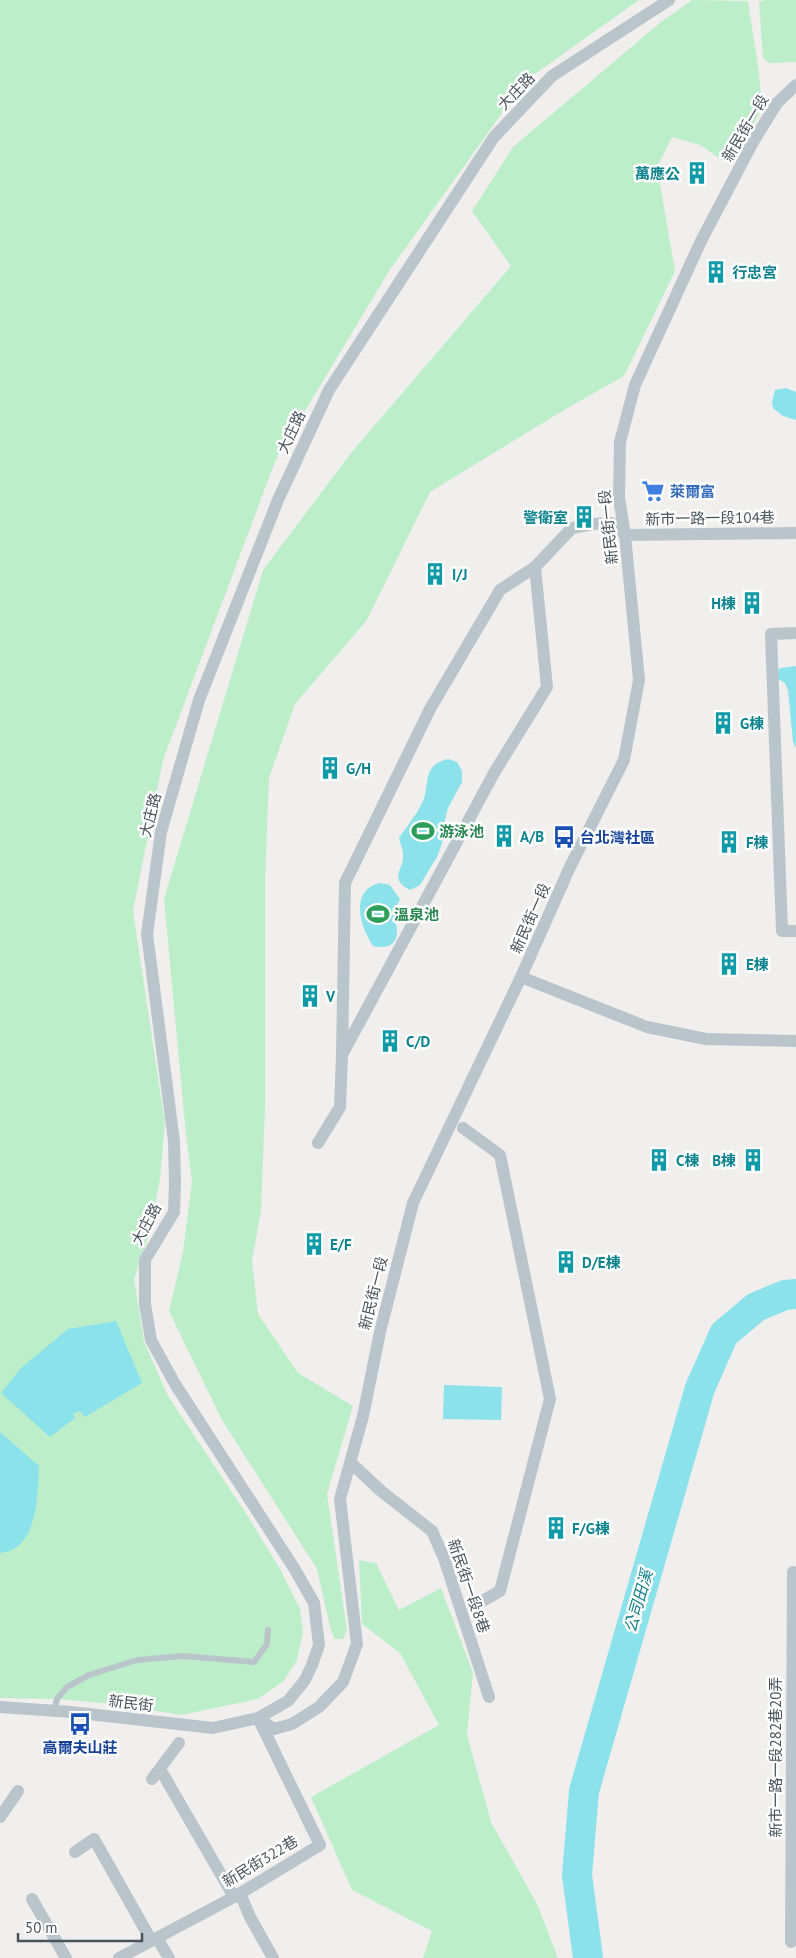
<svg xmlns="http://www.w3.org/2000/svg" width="796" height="1958" viewBox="0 0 796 1958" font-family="'PT Sans','Noto Sans TC',sans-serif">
  <rect width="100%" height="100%" fill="#f1eeee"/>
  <path fill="#bdeeca" d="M0 0H639L525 81 389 271 276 459 163 760 133 911 165 1124 160 1179 151 1228 134 1279 144 1342 168 1396 247 1515 280 1569 300 1609 303 1632 297 1660 284 1681 258 1699 181 1715 115 1704 57 1699 0 1698Z
    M692 0 748 1 759 73 762 109 729 165 700 145 672 137 657 167 675 271 624 376 564 410 430 492 367 620 295 704 269 778 265 880V1107L261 1211 252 1261 258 1314 298 1373 353 1406 327 1494 347 1630 343 1639H334L330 1627 317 1569 222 1420 169 1311 183 1252 192 1181 186 1135 164 899 263 570 351 453 511 266 472 211 513 147 661 22Z
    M765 0H796V62L769 63 763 58 759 2Z
    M359 1560 376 1563 399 1610 441 1588 473 1673 467 1735 491 1822 537 1904 558 1958H423L432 1931 352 1890 311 1797 439 1725 400 1653 362 1624Z"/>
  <path fill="#8be2ea" d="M786 388 796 392V420L783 416 773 408 772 402 775 390Z
    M796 666V748L793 742 788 690 785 683 778 679 777 670 781 668Z
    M448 759 457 762 462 771V782L448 808 444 824 443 840 438 855 420 885 410 890C387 878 405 869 403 854 403 849 400 843 399 838 406 827 415 817 421 805 432 787 419 766 448 759Z
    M380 883 390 885 400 899C397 905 394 912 395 918 395 922 397 926 397 930 398 946 385 949 373 946 360 927 349 890 380 883Z
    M116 1321 142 1383 85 1417 80 1411 73 1414 75 1418 50 1437 1 1393 21 1368 68 1329Z
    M444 1385 502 1387 501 1420 443 1419Z
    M0 1432 39 1466C38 1494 38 1550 0 1553Z"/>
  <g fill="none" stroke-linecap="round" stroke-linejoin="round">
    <path stroke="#8be2ea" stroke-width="30" d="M588 1958 577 1875 584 1791 700 1388 724 1334 756 1307 785 1295 796 1294"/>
    <path stroke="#bac5cb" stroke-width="6" d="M54 1711 57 1699 67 1687 89 1675 137 1660 183 1656 254 1662 267 1644 268 1630"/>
    <path stroke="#bac5cb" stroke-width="12" d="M535 567 500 590 430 709 345 883 342 1055 494 773 547 687 535 567 572 528 593 524 612 523 625 535 796 533
      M796 633 771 634 782 931H796
      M521 977 647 1027 706 1039 796 1041
      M463 1128 500 1155 550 1399 500 1591 479 1603
      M318 1143 340 1107 342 1055
      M350 1462 381 1491 432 1531 444 1558 489 1697
      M0 1707 71 1712 213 1728 258 1718 288 1701 305 1680 312 1665 319 1645 314 1603 294 1568 175 1384 151 1340 145 1304V1260L174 1212 175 1182 174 1141 147 934 161 832 199 700 278 500 329 390 494 137 552 76 669 0
      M258 1718 274 1729 292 1724 319 1707 343 1682 357 1644 340 1499 363 1416 380 1332 413 1203 521 977 570 867 624 760 639 680 625 535 619 498 620 442 635 385 701 241 753 142 777 103 796 85
      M160 1769 234 1897
      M152 1779 179 1743
      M0 1817 18 1791
      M75 1852 94 1839 151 1940
      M240 1893 250 1917 273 1958
      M32 1899 66 1958
      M157 1938 169 1958
      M791 1942 793 1572
      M119 1958 234 1897 320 1845 259 1720"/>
  </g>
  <defs>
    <symbol id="building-bare" viewBox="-9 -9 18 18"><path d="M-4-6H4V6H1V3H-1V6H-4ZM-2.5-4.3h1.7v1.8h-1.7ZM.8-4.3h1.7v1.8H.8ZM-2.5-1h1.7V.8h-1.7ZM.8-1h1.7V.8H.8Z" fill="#0f9aa8" stroke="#fff" stroke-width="2.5" paint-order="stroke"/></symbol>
    <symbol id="supermarket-bare" viewBox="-9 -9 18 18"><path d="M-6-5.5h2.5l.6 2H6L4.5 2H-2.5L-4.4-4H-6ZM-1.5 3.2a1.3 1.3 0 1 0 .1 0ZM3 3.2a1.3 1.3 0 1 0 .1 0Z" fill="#3f7fe0" stroke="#fff" stroke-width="2.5" paint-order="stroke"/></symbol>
    <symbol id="stadium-bare" viewBox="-9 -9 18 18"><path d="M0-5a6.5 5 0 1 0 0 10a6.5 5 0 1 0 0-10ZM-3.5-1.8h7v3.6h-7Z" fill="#2e9e5b" stroke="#fff" stroke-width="2.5" paint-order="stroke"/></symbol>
    <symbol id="bus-bare" viewBox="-9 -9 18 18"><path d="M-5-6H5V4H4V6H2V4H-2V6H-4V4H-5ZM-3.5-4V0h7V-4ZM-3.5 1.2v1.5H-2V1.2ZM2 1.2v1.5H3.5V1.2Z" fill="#1a4fb4" stroke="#fff" stroke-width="2.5" paint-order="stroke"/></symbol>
  </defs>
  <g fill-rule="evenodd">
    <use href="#building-bare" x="681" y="157" width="32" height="32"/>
    <use href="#building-bare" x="700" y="256" width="32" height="32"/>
    <use href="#supermarket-bare" x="637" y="475" width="32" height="32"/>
    <use href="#building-bare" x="568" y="501" width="32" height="32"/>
    <use href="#building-bare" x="419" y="558" width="32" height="32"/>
    <use href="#building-bare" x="736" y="587" width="32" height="32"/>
    <use href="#building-bare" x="707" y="707" width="32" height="32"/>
    <use href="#building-bare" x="314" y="752" width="32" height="32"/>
    <use href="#stadium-bare" x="407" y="815" width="32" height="32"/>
    <use href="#building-bare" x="488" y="820" width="32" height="32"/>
    <use href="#bus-bare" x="548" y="821" width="32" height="32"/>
    <use href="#building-bare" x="713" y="826" width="32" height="32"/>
    <use href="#stadium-bare" x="362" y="898" width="32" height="32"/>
    <use href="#building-bare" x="713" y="948" width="32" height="32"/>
    <use href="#building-bare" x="294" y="980" width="32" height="32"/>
    <use href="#building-bare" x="374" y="1025" width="32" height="32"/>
    <use href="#building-bare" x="643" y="1144" width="32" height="32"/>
    <use href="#building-bare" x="737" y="1144" width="32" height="32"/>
    <use href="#building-bare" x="298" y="1228" width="32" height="32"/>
    <use href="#building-bare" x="550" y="1246" width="32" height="32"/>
    <use href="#building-bare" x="540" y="1512" width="32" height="32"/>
    <use href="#bus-bare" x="64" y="1708" width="32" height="32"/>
  </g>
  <g text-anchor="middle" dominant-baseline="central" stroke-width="5" stroke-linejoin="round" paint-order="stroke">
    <g font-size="15" fill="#47545b" stroke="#fff">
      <text transform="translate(516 91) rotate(-46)">大庄路</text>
      <text transform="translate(745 128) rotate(-59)">新民街一段</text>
      <text transform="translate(291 432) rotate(-65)">大庄路</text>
      <text transform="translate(710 518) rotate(-1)">新市一路一段104巷</text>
      <text transform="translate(608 527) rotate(-96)">新民街一段</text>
      <text transform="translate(150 815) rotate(-76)">大庄路</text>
      <text transform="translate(530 918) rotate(-66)">新民街一段</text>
      <text transform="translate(146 1224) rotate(-62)">大庄路</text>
      <text transform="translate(373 1293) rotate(-76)">新民街一段</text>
      <text transform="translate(469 1586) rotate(71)">新民街一段8巷</text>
      <text transform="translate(131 1703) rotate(7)">新民街</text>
      <text transform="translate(775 1757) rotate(-90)">新市一路一段282巷20弄</text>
      <text transform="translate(260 1861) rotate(-31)">新民街322巷</text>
    </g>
    <g font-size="15" font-weight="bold" fill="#0d838f" stroke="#fff" text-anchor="start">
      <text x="680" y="173" text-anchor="end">萬應公</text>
      <text x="732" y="272">行忠宮</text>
      <text x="568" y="517" text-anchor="end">警衛室</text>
      <text x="452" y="574">I/J</text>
      <text x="736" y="603" text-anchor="end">H棟</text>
      <text x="740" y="723">G棟</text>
      <text x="346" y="768">G/H</text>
      <text x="520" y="836">A/B</text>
      <text x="746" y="842">F棟</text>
      <text x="746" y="964">E棟</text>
      <text x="326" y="996">V</text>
      <text x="406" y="1041">C/D</text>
      <text x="676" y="1160">C棟</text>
      <text x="736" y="1160" text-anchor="end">B棟</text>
      <text x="330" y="1244">E/F</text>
      <text x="582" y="1262">D/E棟</text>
      <text x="572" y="1528">F/G棟</text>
    </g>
    <g font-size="15" font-weight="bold" fill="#366cbe" stroke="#fff" text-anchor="start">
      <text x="670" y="491">萊爾富</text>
    </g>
    <g font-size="15" font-weight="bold" fill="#27864d" stroke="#fff" text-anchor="start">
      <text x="439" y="831">游泳池</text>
      <text x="394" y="914">溫泉池</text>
    </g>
    <g font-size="15" font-weight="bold" fill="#164399" stroke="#fff" text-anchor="start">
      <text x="580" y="837">台北灣社區</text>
      <text x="80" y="1747" text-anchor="middle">高爾夫山莊</text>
    </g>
    <g font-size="16" font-style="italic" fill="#0f7e87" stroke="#fff">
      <text transform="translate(638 1601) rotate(-74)">公司田溪</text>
    </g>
  </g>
  <path d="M18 1933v8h124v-8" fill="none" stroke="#47545b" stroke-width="2.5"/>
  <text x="25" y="1933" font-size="15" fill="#47545b" stroke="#ffffff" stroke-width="4" paint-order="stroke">50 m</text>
</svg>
